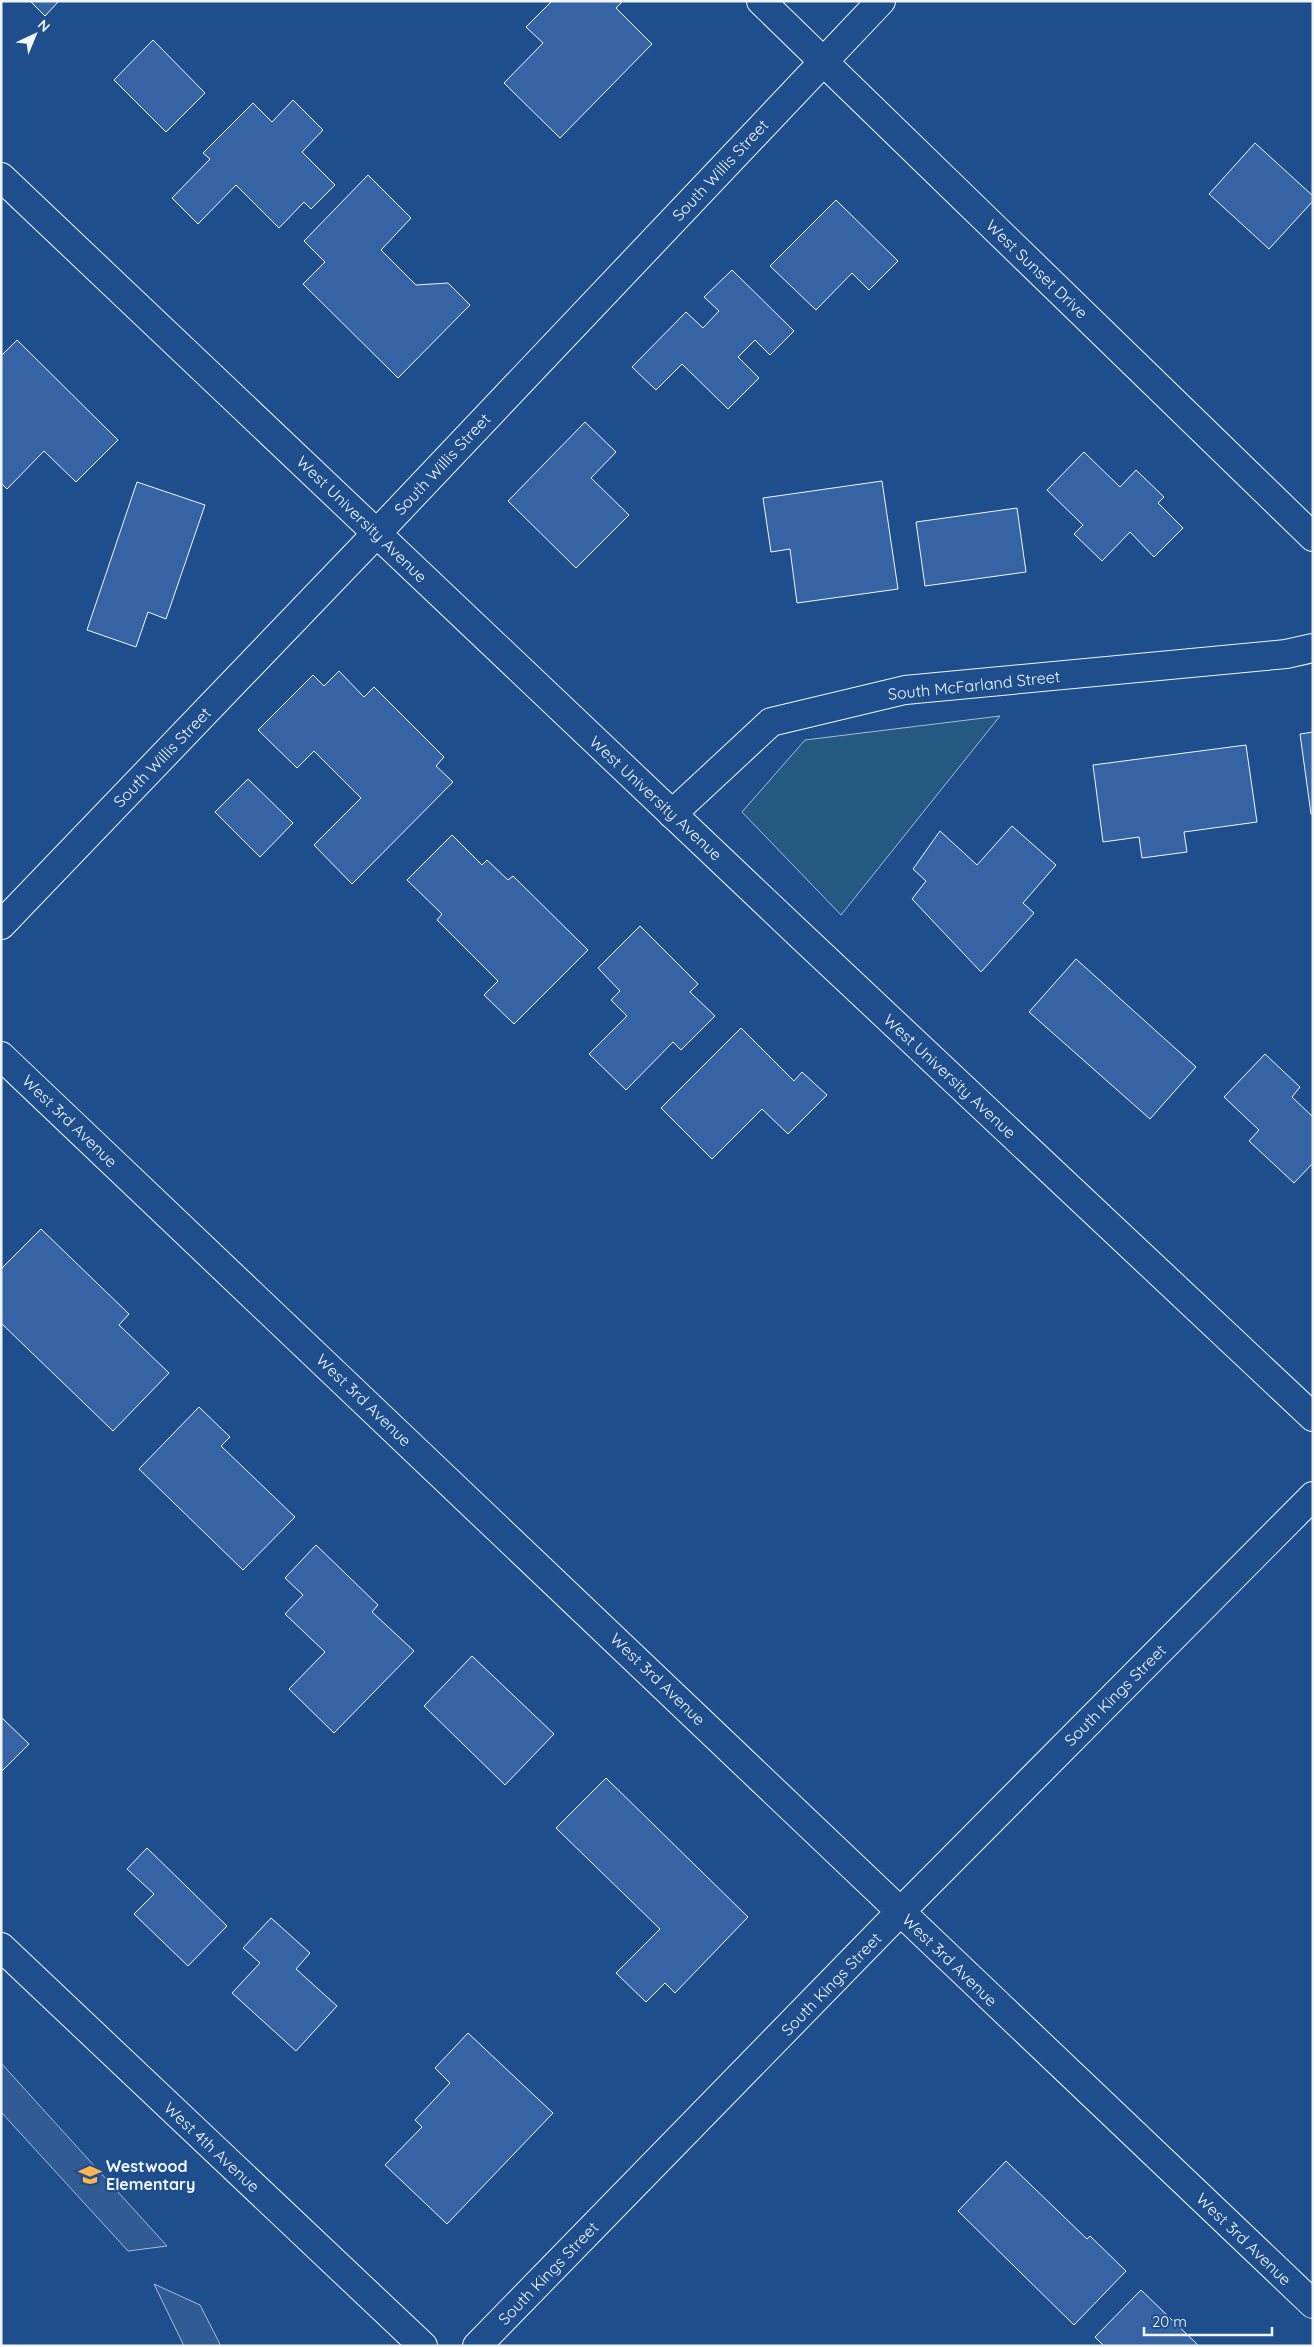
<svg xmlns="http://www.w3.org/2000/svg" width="1314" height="2347" viewBox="0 0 1314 2347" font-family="Quicksand,sans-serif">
  <rect width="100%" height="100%" fill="#1f4e8c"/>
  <path fill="#245a82" stroke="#a8bbd7" d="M1000 716 841 915 742 812 805 740Z"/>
  <path fill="#305b95" stroke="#a8bbd7" d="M1 2063 167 2246 128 2251 1 2112Z
    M154 2284 200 2305 221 2346H184Z"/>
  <path fill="#3563a3" stroke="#f2f6ff" d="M30 1H59L45 16Z
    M552 1H623L616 8 652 44 560 138 504 83 543 43 526 27Z
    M153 40 205 93 166 132 114 80Z
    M293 100 323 130 302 152 335 185 311 209 304 202 279 228 236 185 198 224 172 198 210 159 203 153 253 103 272 122Z
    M1255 143 1313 196V201L1269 249 1209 194Z
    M368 175 411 218 381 250 416 285 448 283 470 305 398 378 303 284 325 262 304 241Z
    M836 200 898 261 869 290 852 273 816 310 770 266Z
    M732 270 794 331 770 355 755 340 738 357 759 378 728 409 682 364 656 390 632 367 686 312 703 328 719 311 704 297Z
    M17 340 118 440 76 482 44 451 7 489 1 483V356Z
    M585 422 616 452 591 478 629 515 576 568 508 501Z
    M1084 452 1120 487 1136 470 1164 497 1158 503 1183 528 1154 557 1130 532 1102 561 1074 534 1083 525 1047 490Z
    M882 481 898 589 797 603 790 549 771 552 763 498Z
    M137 482 205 505 166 619 148 612 136 647 87 630Z
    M1017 508 1026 572 925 586 916 522Z
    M339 671 364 697 374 687 444 757 436 766 453 782 352 884 314 845 361 798 314 751 297 768 258 730 313 675 324 686Z
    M1313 732V814H1311L1300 734Z
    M1246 745 1257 822 1184 832 1187 852 1142 858 1139 837 1103 842 1093 765Z
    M248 779 293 823 260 857 215 812Z
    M1012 826 1056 865 1023 903 1034 913 981 972 912 899 926 881 913 869 940 831 977 865Z
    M452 835 482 865 487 860 508 880 513 876 588 950 514 1024 484 995 498 981 437 920 442 914 407 880Z
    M640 926 698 984 690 992 715 1016 681 1050 673 1042 626 1090 589 1054 627 1016 611 1000 620 991 598 968Z
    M1076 959 1196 1067 1150 1119 1029 1012Z
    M741 1028 794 1081 802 1072 827 1095 788 1134 762 1109 712 1159 661 1108Z
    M1265 1054 1300 1087 1292 1097 1313 1117V1163L1294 1183 1249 1141 1259 1130 1224 1097Z
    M41 1229 129 1314 119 1325 169 1373 113 1431 1 1323V1269Z
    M199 1407 230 1437 221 1446 295 1517 243 1570 139 1469Z
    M316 1545 378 1605 372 1612 414 1651 334 1733 289 1689 325 1652 285 1614 303 1595 285 1578Z
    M472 1656 554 1734 505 1785 424 1706Z
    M1 1717 29 1744 1 1772Z
    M606 1778 748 1917 675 1993 665 1983 646 2002 616 1973 660 1929 556 1828Z
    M147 1848 227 1926 188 1966 134 1914 154 1894 127 1869Z
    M271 1918 310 1953 296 1969 337 2006 296 2051 232 1993 260 1963 243 1948Z
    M468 2033 553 2113 447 2224 385 2165 422 2127 415 2120 450 2083 435 2068Z
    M1006 2161 1087 2239 1090 2236 1126 2271 1074 2325 958 2211Z
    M1141 2290 1199 2346H1104L1095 2337Z"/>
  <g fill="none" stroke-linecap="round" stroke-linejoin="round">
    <defs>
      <path id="street" d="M761 1 1313 537
        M672 814 771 722 905 690 1286 654 1313 648
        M1 925 377 533 881 1
        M1 1056 1313 2304
        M1 1947 423 2346
        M477 2346 900 1912 1313 1496"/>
      <path id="secondary" d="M1 177 798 933 1313 1417"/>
    </defs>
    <use href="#street" stroke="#f2f6ff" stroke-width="30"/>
    <use href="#secondary" stroke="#f2f6ff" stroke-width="30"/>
    <use href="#street" stroke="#1f4e8c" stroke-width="28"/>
    <use href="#secondary" stroke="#1f4e8c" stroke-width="28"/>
  </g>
  <defs>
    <symbol id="school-bare" viewBox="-9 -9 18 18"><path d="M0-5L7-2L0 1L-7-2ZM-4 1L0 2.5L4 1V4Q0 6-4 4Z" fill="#ffb74d" stroke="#1f4e8c" stroke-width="2.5" paint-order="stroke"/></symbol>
  </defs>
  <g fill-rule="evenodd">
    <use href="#school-bare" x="74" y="2159" width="32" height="32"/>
  </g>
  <g text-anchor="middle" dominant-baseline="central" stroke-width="4" stroke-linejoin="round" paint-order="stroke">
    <g font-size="16" fill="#f2f6ff" stroke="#1f4e8c">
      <text transform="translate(720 170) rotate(-47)">South Willis Street</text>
      <text transform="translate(1037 269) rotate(44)">West Sunset Drive</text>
      <text transform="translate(442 464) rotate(-47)">South Willis Street</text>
      <text transform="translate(362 519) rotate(44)">West University Avenue</text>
      <text transform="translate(974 685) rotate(-6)">South McFarland Street</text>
      <text transform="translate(162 757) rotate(-46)">South Willis Street</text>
      <text transform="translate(656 798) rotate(43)">West University Avenue</text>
      <text transform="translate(950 1076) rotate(43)">West University Avenue</text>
      <text transform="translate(70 1121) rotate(44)">West 3rd Avenue</text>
      <text transform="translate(364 1400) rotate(44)">West 3rd Avenue</text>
      <text transform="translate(658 1679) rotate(44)">West 3rd Avenue</text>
      <text transform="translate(1115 1695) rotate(-45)">South Kings Street</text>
      <text transform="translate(950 1960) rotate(44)">West 3rd Avenue</text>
      <text transform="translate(831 1984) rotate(-46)">South Kings Street</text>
      <text transform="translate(212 2147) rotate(43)">West 4th Avenue</text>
      <text transform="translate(1244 2239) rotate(44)">West 3rd Avenue</text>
      <text transform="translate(548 2273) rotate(-46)">South Kings Street</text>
    </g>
    <g font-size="16" font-weight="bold" fill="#f2f6ff" stroke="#1f4e8c" text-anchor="start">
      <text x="106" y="2166">Westwood<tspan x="106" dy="18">Elementary</tspan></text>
    </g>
  </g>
  <rect width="1314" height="2347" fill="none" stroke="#f2f6ff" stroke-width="5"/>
  <g transform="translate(35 35) rotate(44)" stroke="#1f4e8c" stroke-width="4" paint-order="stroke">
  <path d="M0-4L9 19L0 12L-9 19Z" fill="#f2f6ff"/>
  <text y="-8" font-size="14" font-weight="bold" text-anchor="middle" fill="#f2f6ff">N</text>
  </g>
  <path d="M1144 2327v8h128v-8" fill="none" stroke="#f2f6ff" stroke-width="2.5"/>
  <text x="1152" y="2327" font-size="15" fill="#f2f6ff" stroke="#1f4e8c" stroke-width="4" paint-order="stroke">20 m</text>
</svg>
